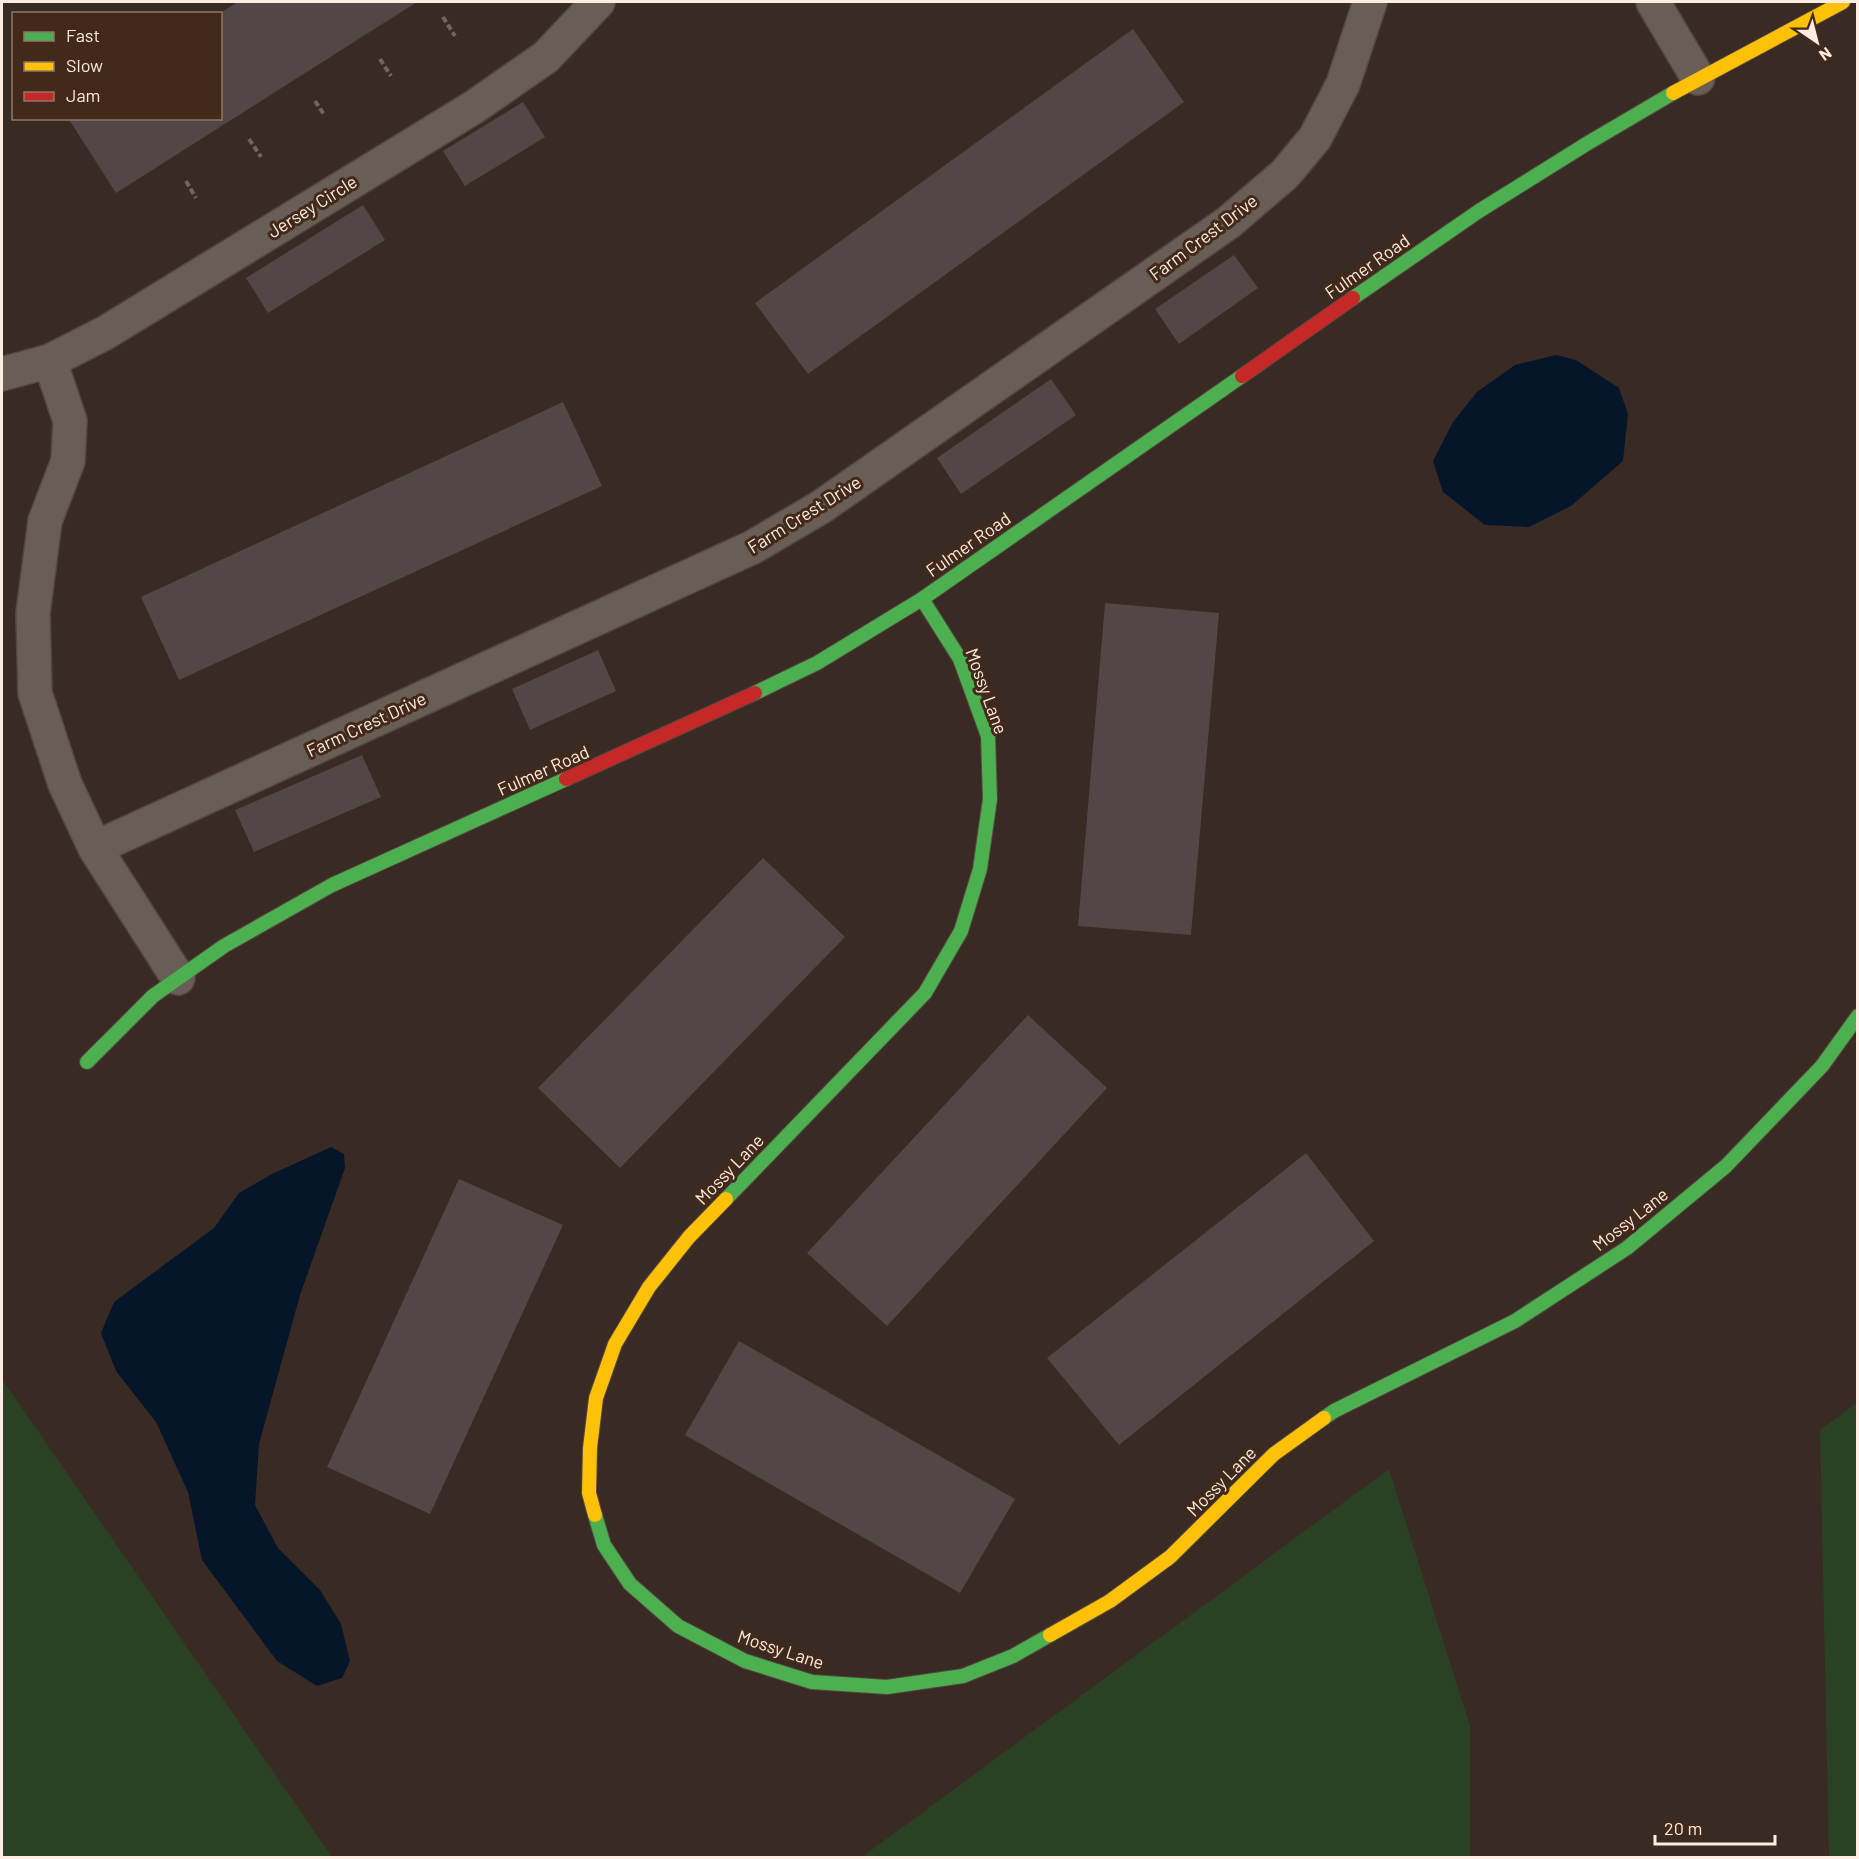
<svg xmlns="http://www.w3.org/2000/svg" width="1859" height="1859" viewBox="0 0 1859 1859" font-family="Barlow,sans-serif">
  <rect width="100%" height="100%" fill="#392b23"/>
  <path fill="#2b4123" d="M2 1379 332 1857H2Z
    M1857 1403V1857H1829L1820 1430Z
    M1389 1469 1470 1726V1857H862Z"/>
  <path fill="#05162a" d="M1556 355 1576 360 1619 388 1628 414 1623 461 1571 506 1529 527 1485 525 1443 492 1433 461 1453 422 1477 392 1515 365Z
    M331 1147 344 1154 345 1168 300 1295 259 1444 255 1505 278 1548 320 1590 341 1624 350 1661 342 1678 317 1686 277 1661 202 1560 188 1492 156 1422 116 1371 101 1333 114 1302 214 1228 239 1193 272 1174Z"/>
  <path fill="#524647" d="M238 2H417L116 193 68 118H220V13Z
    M1133 29 1184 102 808 374 755 303Z
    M523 102 545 137 465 186 443 151Z
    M363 205 385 240 268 313 246 278Z
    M1234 255 1258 288 1179 344 1155 309Z
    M1051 379 1076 415 961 494 937 458Z
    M563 402 602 486 179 680 141 597Z
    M1105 603 1219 613 1191 935 1078 926Z
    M598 650 616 691 530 730 512 689Z
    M362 755 381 797 254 852 235 810Z
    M763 858 845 937 620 1168 538 1088Z
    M1028 1015 1107 1088 887 1326 807 1253Z
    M1306 1153 1374 1241 1119 1445 1047 1358Z
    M459 1179 563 1225 430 1514 327 1467Z
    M739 1341 1015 1499 960 1593 685 1435Z"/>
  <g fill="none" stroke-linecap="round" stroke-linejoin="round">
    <defs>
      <path id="street" d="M1653 2 1698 78
        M50 361 70 421 68 461 45 521 33 613 35 693 65 784 95 848 178 978
        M2 374 50 361 105 333 474 107 546 57 598 2
        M95 848 753 547 821 507 1229 222 1285 174 1315 138 1343 84 1370 2"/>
      <path id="fast" d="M1353 298 1479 211 1588 143 1673 93
        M755 693 817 663 922 599 1242 376
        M87 1062 153 996 224 946 332 885 566 779
        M726 1199 925 993 961 931 980 869 990 799 988 736 960 659 922 599
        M1324 1418 1334 1411 1515 1321 1627 1248 1726 1166 1822 1066 1858 1016
        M595 1515 604 1545 630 1584 678 1626 745 1661 812 1682 887 1687 963 1676 1013 1656 1050 1635"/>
      <path id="slow" d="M1673 93 1843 2
        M595 1515 589 1493 590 1448 596 1398 615 1344 649 1287 689 1237 726 1199
        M1050 1635 1110 1601 1170 1557 1274 1454 1324 1418"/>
      <path id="jam" d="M1242 376 1353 298
        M566 779 755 693"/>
    </defs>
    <use href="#street" stroke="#544740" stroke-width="36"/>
    <use href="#fast" stroke="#544740" stroke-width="16"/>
    <use href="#slow" stroke="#544740" stroke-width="16"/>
    <use href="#jam" stroke="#544740" stroke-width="16"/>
    <path stroke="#6f665f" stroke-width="4" stroke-dasharray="6 3" stroke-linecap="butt" d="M443 17 455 36
      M380 59 391 76
      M315 101 325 116
      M249 139 261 157
      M186 181 196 198"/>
    <use href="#street" stroke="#685e56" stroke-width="33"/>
    <use href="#fast" stroke="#4caf50" stroke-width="14"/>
    <use href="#slow" stroke="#ffc107" stroke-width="14"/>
    <use href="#jam" stroke="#c62828" stroke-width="14"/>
  </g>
  <g text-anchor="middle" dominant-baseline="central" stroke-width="6" stroke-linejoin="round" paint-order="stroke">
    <g font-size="18" fill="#feece2" stroke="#432919">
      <text transform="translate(312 206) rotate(-32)">Jersey Circle</text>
      <text transform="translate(1203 237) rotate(-37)">Farm Crest Drive</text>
      <text transform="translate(1367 266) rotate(-35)">Fulmer Road</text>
      <text transform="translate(804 514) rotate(-32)">Farm Crest Drive</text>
      <text transform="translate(968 544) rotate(-35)">Fulmer Road</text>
      <text transform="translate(987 691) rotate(70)">Mossy Lane</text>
      <text transform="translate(366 724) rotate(-25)">Farm Crest Drive</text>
      <text transform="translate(543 770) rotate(-24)">Fulmer Road</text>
      <text transform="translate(729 1169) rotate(-46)">Mossy Lane</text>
      <text transform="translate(1630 1219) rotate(-38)">Mossy Lane</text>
      <text transform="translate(1221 1481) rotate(-45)">Mossy Lane</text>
      <text transform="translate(781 1649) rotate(18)">Mossy Lane</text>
    </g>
  </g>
  <rect width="1859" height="1859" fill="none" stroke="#feece2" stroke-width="6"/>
  <rect x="12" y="12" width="210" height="108" fill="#432919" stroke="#8e7769" stroke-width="1.5"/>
  <rect x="24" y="32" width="30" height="9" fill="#4caf50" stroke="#8e7769" stroke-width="1.5"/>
  <text x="66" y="42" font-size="18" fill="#feece2">Fast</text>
  <rect x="24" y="62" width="30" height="9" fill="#ffc107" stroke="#8e7769" stroke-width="1.5"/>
  <text x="66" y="72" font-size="18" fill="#feece2">Slow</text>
  <rect x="24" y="92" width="30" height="9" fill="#c62828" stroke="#8e7769" stroke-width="1.5"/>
  <text x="66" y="102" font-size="18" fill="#feece2">Jam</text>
  <g transform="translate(1817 42) rotate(145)" stroke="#432919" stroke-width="4.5" paint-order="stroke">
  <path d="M0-4.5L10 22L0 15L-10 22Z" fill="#feece2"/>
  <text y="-9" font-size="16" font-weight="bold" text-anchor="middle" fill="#feece2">N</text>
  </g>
  <path d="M1655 1835v9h120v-9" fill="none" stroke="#feece2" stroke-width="3"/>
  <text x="1664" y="1835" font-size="18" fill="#feece2" stroke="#432919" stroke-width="4.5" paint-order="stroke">20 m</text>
</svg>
